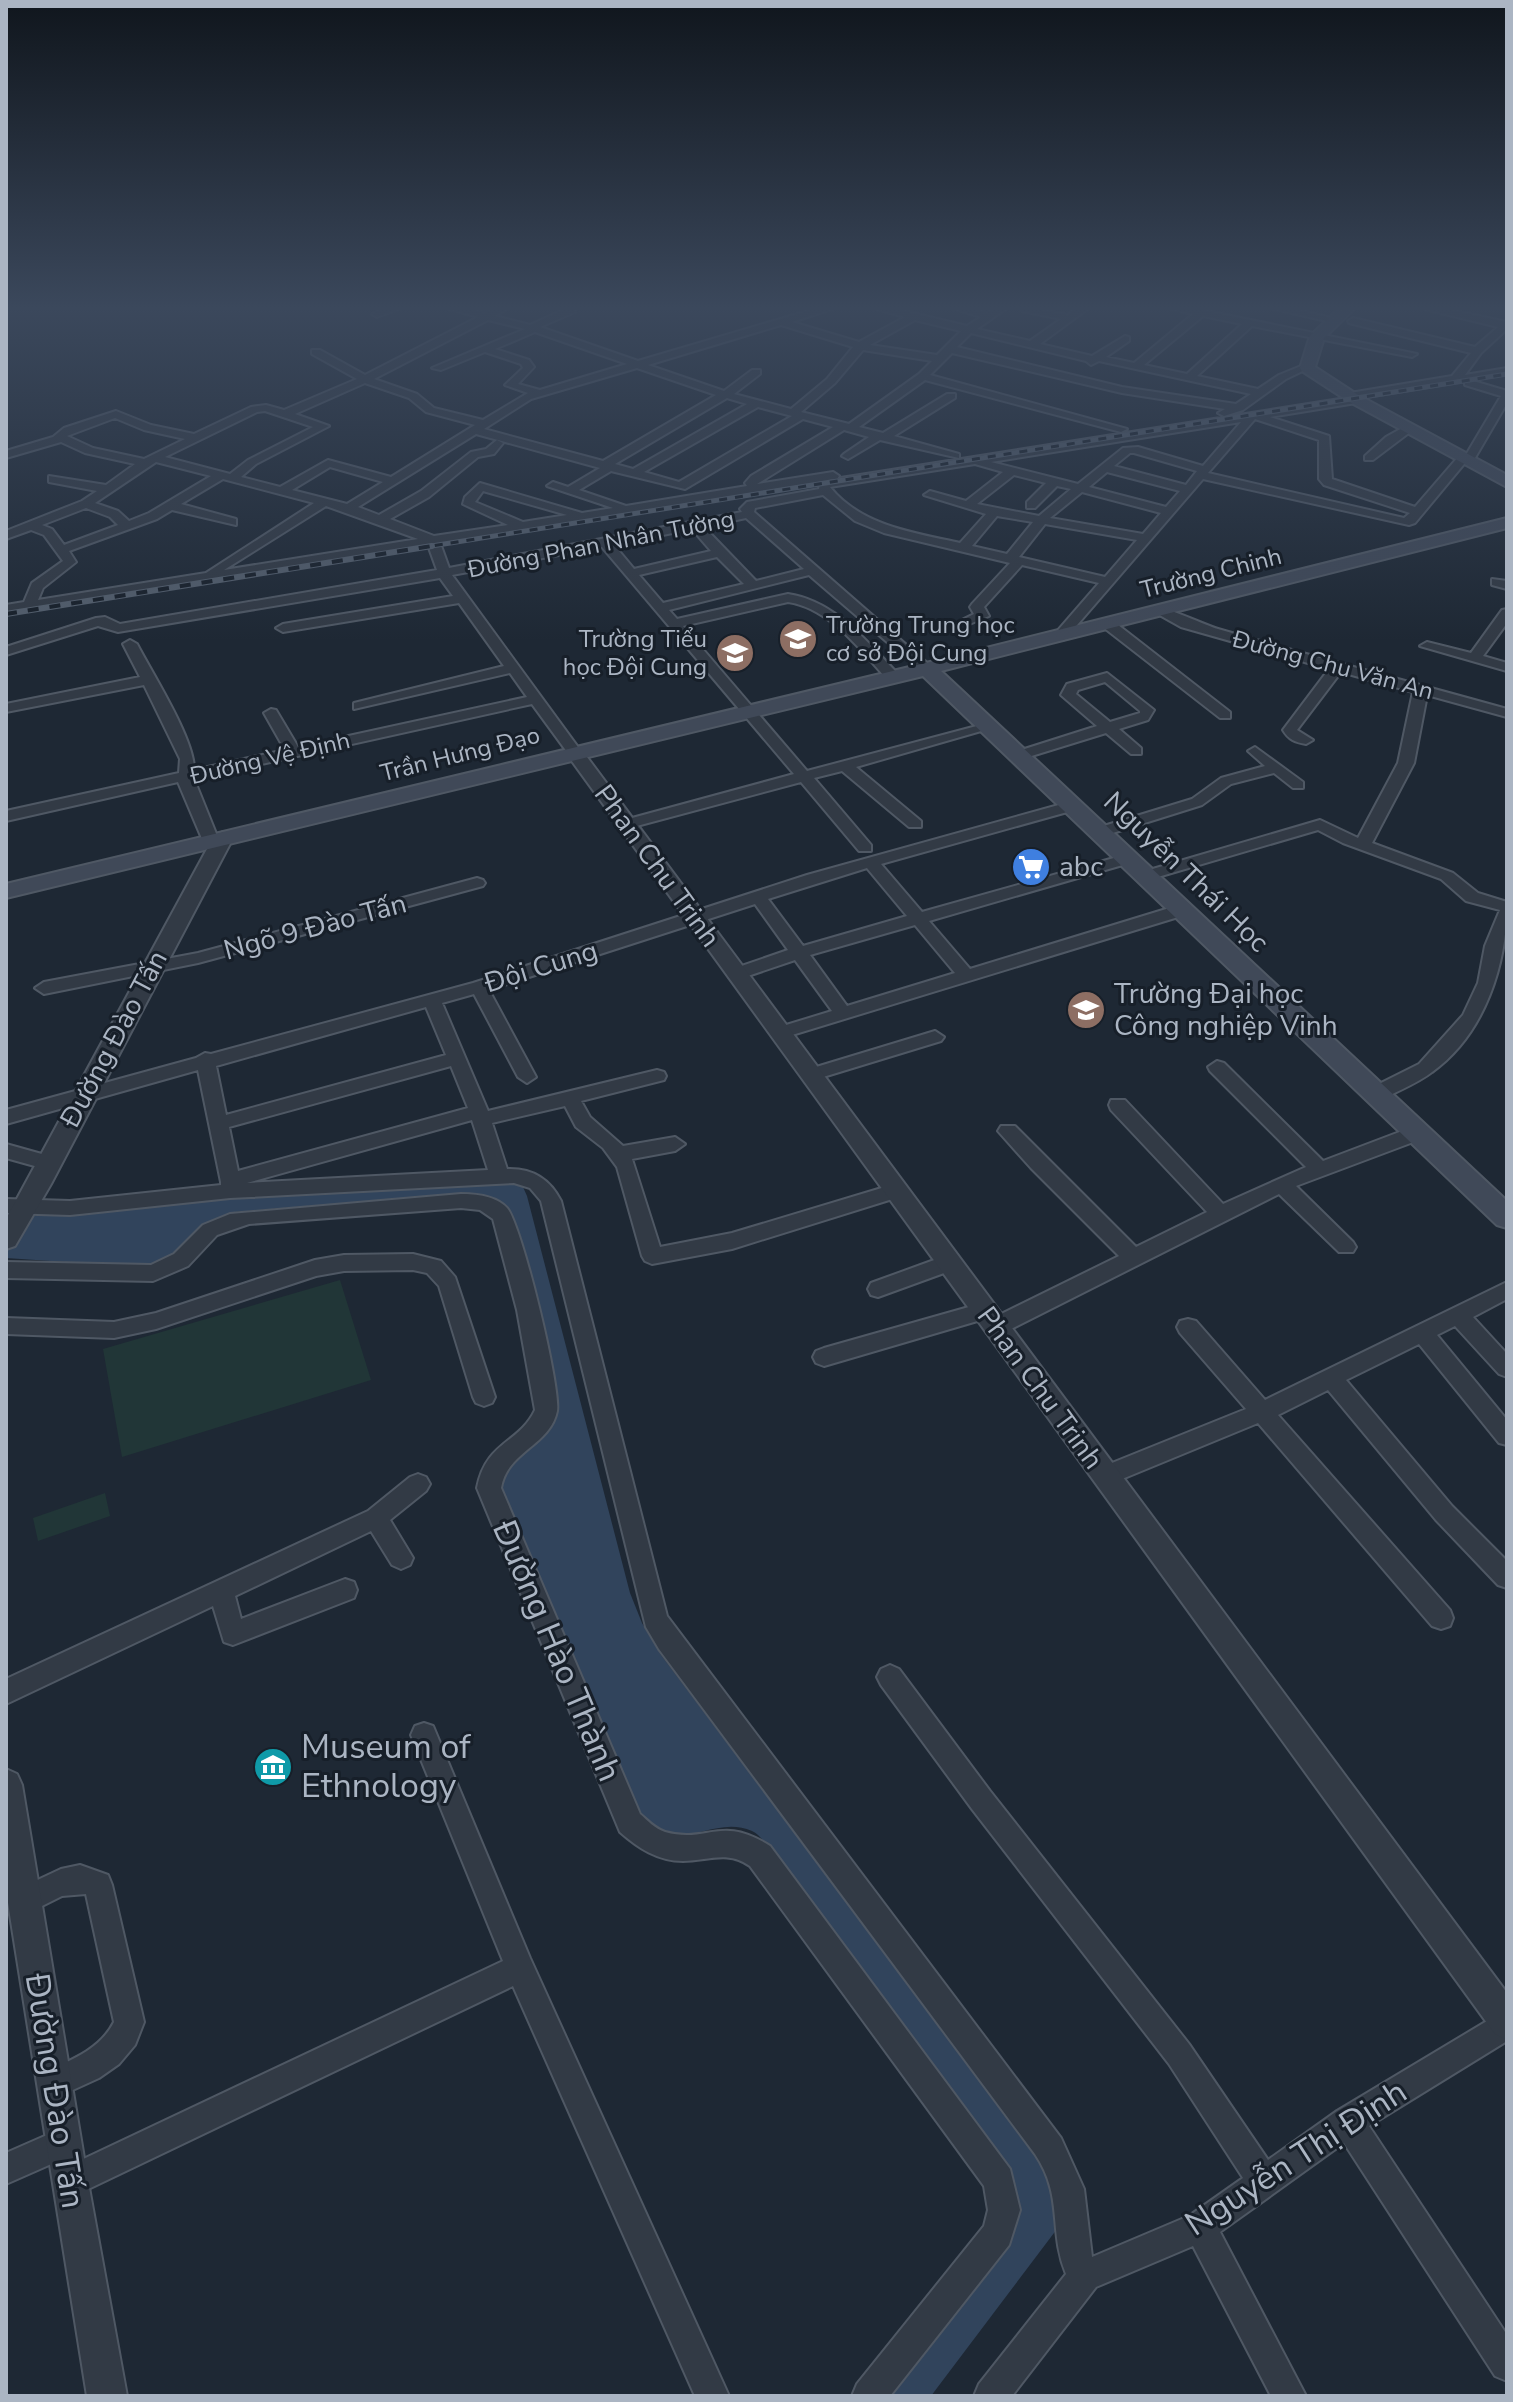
<svg xmlns="http://www.w3.org/2000/svg" width="1513" height="2402" viewBox="0 0 1513 2402" font-family="'Nunito Sans',sans-serif">
  <rect width="100%" height="100%" fill="#1e2834"/>
  <path fill="#213637" d="M340 1280 371 1380 122 1457 103 1349Z
    M105 1493 110 1516 38 1541 33 1518Z"/>
  <path fill="#31445c" d="M514 1180 523 1187 527 1196 630 1593 642 1623 661 1655 1037 2156 1055 2185 1057 2229 931 2396H891L1008 2240 1006 2167 992 2144 770 1848C765 1843 759 1834 752 1831 710 1812 671 1865 639 1809L500 1490 497 1478 553 1407 512 1218 505 1205 471 1194H450L235 1212C221 1217 204 1222 194 1233 173 1253 175 1262 141 1267L6 1258V1213L33 1216 229 1197Z"/>
  <g fill="none" stroke-linecap="round" stroke-linejoin="round">
    <defs>
      <path id="minor" d="M394 305H409L377 317 372 314Z
        M436 305H453L485 313 501 305H513L495 316 530 325 567 308H575V312L540 327 638 361 828 305H844L792 322 859 342 905 317 862 305H879L967 326 981 317 943 305H959L987 313 999 305H1011L977 329 1030 341 1061 319 1022 311V307L1068 315 1081 305H1093L1040 344 1092 356 1125 336 1129 337V341L1106 357 1134 363 1193 314 1157 305H1177L1417 354 1412 357 1252 326 1197 376 1258 389 1279 375 1306 364 1311 367 1286 379 1243 410 1224 416 1218 413 1225 409 1122 393 952 353 930 375 1127 429 1121 432 925 380 859 427 883 433 947 394H955V398L894 436 959 454V458L880 440 848 459 842 456 844 454 869 437 844 430 757 484 833 472 839 476 837 479 440 543 449 568 742 512 740 509 747 502 819 489 820 483 828 480 1346 398V394L1350 393 1452 376 1471 353 1349 323 1348 321 1353 318 1475 347 1498 327 1408 305H1427L1507 322V329L1481 353 1465 375 1507 368V374L1470 380 1507 391V403L1472 463 1464 464 1415 523 1409 525 1203 479 1065 639 1060 640 1053 636 1099 583 1022 565 984 607 989 616 967 625 960 621 974 614 970 607 972 604 1010 563 884 533 855 521 823 495 755 508 754 512 934 669 922 672 809 575 669 610 677 619 788 594C835 601 866 641 898 674V680H888C861 651 830 608 788 602L683 626 807 771 988 723 995 727 856 767 921 821V827H909L842 771 814 778 871 845V851H859L801 782 633 827H621V821L794 774 602 547 452 575 580 750V756H570L532 704 194 779 219 841 211 846 203 841 178 782 6 821V811L179 773 180 759 144 685 6 712V704L140 677 123 644 130 640 137 644C152 673 195 740 194 770L285 750 264 713 271 709 276 710 298 747 527 697 510 673 354 709V703L504 666 459 603 283 632 276 628 283 624 453 596 440 578 118 632 98 626 6 655V647L96 618 105 617 120 624 437 570 428 545 6 613V605L24 602 32 583 63 561 44 535 31 530 6 539V531L82 501 97 491 49 482V476L106 485 135 464 85 453 61 442 6 458V451L53 437 64 428 116 411 151 425 194 434 251 407 266 405 284 410 357 379 312 354V350H320L365 375 478 317ZM1203 316 1242 324 1187 374 1144 365ZM488 320 525 329 432 368 441 370 485 352 521 364 523 368 505 385 528 393 483 420 434 408 417 394 374 379ZM915 320 961 331 937 355 870 345ZM781 325 853 347 827 379 791 409 734 394 760 374V370H752L724 391 648 365ZM535 332 627 364 540 390 518 384 534 367 529 360 495 349ZM971 333 1086 361 1091 365 1099 361 1251 394 1236 404 1122 387 957 347ZM863 350 932 361 919 374 849 424 801 412 835 383ZM637 368 716 395 603 461 484 429 531 399ZM1465 381V385L1501 396 1466 455 1459 456 1415 507 1332 479 1329 436 1270 417 1356 403 1360 402V398ZM365 383 409 398 426 412 475 425 391 477 328 460 280 487 241 477 256 464 329 426 295 414ZM727 398 747 404 633 469 615 464ZM758 407 792 416 679 482 644 472ZM265 411 313 427 248 460 230 474 165 457 257 412ZM115 418 144 430 185 439 144 459 93 448 67 436ZM803 419 833 427 751 476 745 483 747 486 626 506 579 490 611 471 685 489ZM1255 419 1319 440V479L1324 485 1410 513 1404 518 1208 473ZM1241 422 1203 466 1138 447 1123 448 1078 484 991 462ZM476 434 600 468 568 487 553 482 547 486 613 508 582 513 480 483 465 497 463 504 508 525 434 536 390 519 429 497 478 457 494 454 503 443 497 440 486 449 471 452 421 491 379 515 358 507ZM1130 453H1134L1197 471 1186 485 1114 466ZM156 462 211 476 149 513 129 521 118 511 95 503ZM975 464 1003 472 966 501 930 491 924 495 986 514 960 543C915 533 861 526 830 487ZM330 467 383 482 347 504 292 490ZM1107 472 1180 491 1166 507 1089 487ZM1014 475 1046 483 1027 502V508H1035L1057 486 1071 489 1039 516 977 504ZM223 479 314 503 206 573 38 600 43 588 76 562 69 551 157 519 172 510 236 525V519L181 504ZM483 491 567 515 523 522 475 502ZM1082 492 1161 513 1143 534 1050 518ZM326 506 418 539 224 570ZM86 508 110 517 118 525 64 545 52 529 42 525ZM997 516 1033 522 1007 554 972 546ZM746 518 804 569 756 581 704 527ZM1045 524 1137 540 1105 577 1019 557ZM692 529 711 551 634 569 614 545ZM717 557 744 584 663 603 639 575Z
        M1257 305H1277L1340 320 1335 323Z
        M1404 427 1414 429 1373 460H1365V456L1386 437Z
        M1492 579 1507 581V589L1492 585Z
        M1156 607C1164 606 1205 625 1218 629 1314 657 1411 682 1507 709V717L1427 695 1414 763 1372 843 1453 873 1478 893 1507 902C1507 964 1485 1034 1432 1072 1418 1083 1399 1090 1383 1099L1376 1100 1367 1094 1369 1089 1419 1064 1463 1015 1478 983 1485 946 1500 910 1466 901 1441 879 1343 843 1318 830 1151 879H1139L1137 876 1139 873 1320 820 1358 838 1398 763 1413 692 1341 672 1297 730 1313 740 1306 744C1295 742 1289 740 1283 730L1329 669 1181 627 1156 613Z
        M1507 609V623L1483 656 1507 663V671L1420 646 1427 642 1471 653 1502 610Z
        M1103 621H1113L1230 712V718H1220L1103 627Z
        M1107 673 1154 710 1148 720 1119 729 1141 748V754H1131L1106 733 1025 758H1015V752L1097 726 1061 695 1067 684ZM1105 682 1140 711V713L1110 722 1076 694 1078 690Z
        M1255 747 1303 782V788H1293L1274 773 1231 784 1202 805 1100 837 1092 832 1094 829 1192 799 1221 778 1265 766 1248 751Z
        M1073 801 1081 806 1078 809 881 864 922 912 1121 856 1127 854 1135 859 1133 862 929 921 970 969 1176 906H1188L1190 910 1188 914 779 1039 773 1037 770 1033 773 1029 832 1011 795 960 742 978H730L727 974 730 970 788 950 755 904 489 990 536 1077 527 1083 518 1077 474 994 442 1003 488 1111 657 1070 664 1072 666 1076 664 1080 581 1101 590 1117 623 1146 675 1137 685 1144 675 1151 632 1159 660 1247 732 1233 895 1184 902 1186 905 1191 902 1196 732 1249 652 1264 645 1261 642 1256 617 1167 603 1148 576 1127 565 1106 492 1123 507 1169C532 1168 550 1179 561 1201L667 1616 1061 2138 1084 2189 1092 2257 1189 2216 1243 2178 1169 2064 972 1809 881 1685 877 1677 881 1669 890 1665 899 1669 990 1791 1189 2044 1268 2160 1337 2111 1507 2009V2041L1369 2126 1507 2335V2381L1495 2376 1344 2143 1220 2232 1306 2396H1271L1193 2246 1096 2287 1012 2396H974L979 2384 1066 2274C1048 2230 1064 2197 1035 2154L659 1649 646 1627 541 1201 530 1188 514 1183 230 1198 70 1215 6 1213V1199L70 1201 221 1185V1182L198 1070 6 1124V1110L196 1058 205 1053 211 1054 473 983 807 875ZM867 868 907 916 803 946 768 899ZM915 925 955 973 847 1006 810 955ZM426 1007 446 1055 226 1115 216 1066ZM451 1066 468 1108 238 1171 229 1127ZM472 1120 488 1170 247 1183Z
        M477 878 483 880 485 883 483 886 198 963 44 994 35 988 44 982 198 953Z
        M935 1031 944 1037 941 1041 810 1081 801 1075 803 1071Z
        M1217 1061 1224 1063 1323 1161 1410 1128H1424L1427 1133 1424 1138 1296 1186 1353 1242 1356 1247 1353 1252H1339L1279 1194 1003 1333 995 1335 987 1333 984 1327 987 1321 1119 1256 1031 1168 998 1131 1001 1126H1015L1136 1247 1207 1212 1111 1110 1109 1105 1111 1100H1125L1223 1204 1306 1167 1210 1071 1208 1067Z
        M6 1144 56 1158 59 1163 49 1170 6 1158Z
        M461 1194C476 1194 496 1196 507 1208 522 1226 561 1388 557 1411 550 1446 507 1451 501 1488L640 1814C647 1820 655 1829 665 1832 708 1844 720 1814 770 1846L1010 2169 1020 2210 1009 2245 890 2396H852L857 2384 984 2226 988 2210 984 2186 750 1866C727 1850 708 1861 683 1861 658 1861 638 1848 620 1832L477 1488C486 1441 519 1444 535 1410L517 1310 493 1219 480 1210 461 1208 249 1224 217 1235 188 1266 153 1281 6 1278V1262L151 1265 174 1254 203 1225 230 1214Z
        M413 1254 441 1261 455 1277 495 1397 492 1403 484 1406 476 1403 473 1397 439 1286 427 1273 413 1270 344 1271 316 1276 156 1329 114 1338 6 1334V1318L114 1322 156 1313 315 1260 344 1255Z
        M948 1255 955 1257 958 1263 955 1269 878 1297 871 1295 868 1289 871 1283Z
        M1507 1282V1299L1473 1317 1507 1354V1377L1499 1374 1455 1326 1437 1335 1507 1420V1445L1499 1443 1419 1344 1346 1380 1452 1506 1507 1561V1588L1498 1585 1436 1520 1328 1390 1278 1415 1450 1610 1453 1618 1450 1626 1441 1629 1432 1626 1258 1423 1105 1486 1097 1483 1093 1476 1097 1469 1246 1409 1180 1333 1177 1327 1180 1321 1188 1319 1196 1321 1265 1400Z
        M983 1303 991 1305 994 1311 991 1317 824 1366 816 1363 813 1357 816 1351 824 1348Z
        M418 1474 426 1477 430 1484 426 1491 390 1520 413 1558 410 1565 401 1569 392 1565 371 1531 235 1596 241 1619 345 1579 354 1582 357 1590 354 1598 233 1645 224 1642 213 1606 6 1704V1679L368 1511 410 1477Z
        M424 1723 433 1726 530 1958 729 2396H695L513 1986 80 2193 69 2198 58 2193 53 2182 58 2171 503 1961 411 1735 415 1726Z
        M80 1865 108 1875 112 1885 144 2022 135 2045 119 2064 99 2078 53 2099 42 2095 38 2084 42 2073C69 2061 100 2050 114 2022L86 1894 62 1896 24 1915 14 1911 10 1901 14 1891 61 1869Z
        M63 2128 74 2132 78 2143 74 2154 6 2184V2153Z"/>
      <path id="tertiary" d="M575 748 581 749 1507 1993V2040L1495 2034 569 757 566 753 569 749Z
        M223 832 233 838 51 1184 15 1246 6 1249V1219L213 838Z
        M6 1769 17 1774 22 1785 88 2182 127 2396H87L6 1890Z"/>
      <path id="secondary" d="M1343 305H1358L1324 338 1315 367 1358 395 1507 475V487L1348 401 1302 371 1300 368 1310 336Z
        M1507 518V528L941 671 1507 1201V1228L1497 1225 923 676 6 898V884L926 663Z"/>
    </defs>
    <use href="#minor" stroke="#4f5864" stroke-width="4"/>
    <use href="#tertiary" stroke="#4f5864" stroke-width="4"/>
    <use href="#secondary" stroke="#4f5864" stroke-width="4"/>
    <use href="#minor" fill="#323a45" fill-rule="evenodd"/>
    <use href="#tertiary" fill="#323a45" fill-rule="evenodd"/>
    <use href="#secondary" fill="#404958" fill-rule="evenodd"/>
    <defs>
      <path id="rail-far1" d="M419 548 1507 374"/>
      <path id="rail" d="M6 614 432 546"/>
    </defs>
    <use href="#rail-far1" stroke="#535e6c" stroke-width="5"/>
    <use href="#rail" stroke="#535e6c" stroke-width="6"/>
    <use href="#rail-far1" stroke="#171f29" stroke-width="3" stroke-dasharray="8" stroke-linecap="butt"/>
    <use href="#rail" stroke="#171f29" stroke-width="4" stroke-dasharray="11" stroke-linecap="butt"/>
  </g>
  <linearGradient id="sky" x2="0" y2="1"><stop stop-color="#10161d"/><stop offset="0.48" stop-color="#3b485c"/><stop offset="1" stop-color="#3b485c" stop-opacity="0"/></linearGradient>
  <rect width="1513" height="641" fill="url(#sky)"/>
  <defs>
    <symbol id="school-disc" viewBox="-11 -11 22 22"><circle r="9.5" fill="#8d6e63" stroke="#171f29"/><path d="M0-5L7-2L0 1L-7-2ZM-4 1L0 2.5L4 1V4Q0 6-4 4Z" fill="#fff"/></symbol>
    <symbol id="supermarket-disc" viewBox="-11 -11 22 22"><circle r="9.5" fill="#3f7fe0" stroke="#171f29"/><path d="M-6-5.5h2.5l.6 2H6L4.5 2H-2.5L-4.4-4H-6ZM-1.5 3.2a1.3 1.3 0 1 0 .1 0ZM3 3.2a1.3 1.3 0 1 0 .1 0Z" fill="#fff"/></symbol>
    <symbol id="university-disc" viewBox="-11 -11 22 22"><circle r="9.5" fill="#8d6e63" stroke="#171f29"/><path d="M0-5L7-2L0 1L-7-2ZM-4 1L0 2.5L4 1V4Q0 6-4 4Z" fill="#fff"/></symbol>
    <symbol id="museum-disc" viewBox="-11 -11 22 22"><circle r="9.5" fill="#0f9aa8" stroke="#171f29"/><path d="M0-6L6-3V-2H-6V-3ZM-5-1h2V3h-2ZM-1-1h2V3h-2ZM3-1h2V3H3ZM-6 4H6V6H-6Z" fill="#fff"/></symbol>
  </defs>
  <g fill-rule="evenodd">
    <use href="#school-disc" x="776" y="617" width="44" height="44"/>
    <use href="#school-disc" x="713" y="631" width="44" height="44"/>
    <use href="#supermarket-disc" x="1009" y="845" width="44" height="44"/>
    <use href="#university-disc" x="1064" y="988" width="44" height="44"/>
    <use href="#museum-disc" x="251" y="1745" width="44" height="44"/>
  </g>
  <g text-anchor="middle" dominant-baseline="central" stroke-width="6" stroke-linejoin="round" paint-order="stroke">
    <g font-size="24" fill="#abb5c3" stroke="#171f29">
      <text transform="translate(601 544) rotate(-11)">Đường Phan Nhân Tường</text>
      <text transform="translate(1211 573) rotate(-14)">Trường Chinh</text>
      <text transform="translate(1333 665) rotate(15)">Đường Chu Văn An</text>
      <text transform="translate(460 754) rotate(-14)">Trần Hưng Đạo</text>
      <text transform="translate(270 758) rotate(-13)">Đường Vệ Định</text>
    </g>
    <g font-size="24" fill="#abb5c3" stroke="#171f29" text-anchor="start">
      <text x="826" y="625">Trường Trung học<tspan x="826" dy="28">cơ sở Đội Cung</tspan></text>
      <text x="707" y="639" text-anchor="end">Trường Tiểu<tspan x="707" dy="28">học Đội Cung</tspan></text>
    </g>
    <g font-size="28" fill="#abb5c3" stroke="#171f29">
      <text transform="translate(657 866) rotate(54)">Phan Chu Trinh</text>
      <text transform="translate(1186 872) rotate(44)">Nguyễn Thái Học</text>
      <text transform="translate(315 927) rotate(-15)">Ngõ 9 Đào Tấn</text>
      <text transform="translate(541 967) rotate(-17)">Đội Cung</text>
      <text transform="translate(114 1039) rotate(-62)">Đường Đào Tấn</text>
      <text transform="translate(1040 1388) rotate(54)">Phan Chu Trinh</text>
    </g>
    <g font-size="28" fill="#abb5c3" stroke="#171f29" text-anchor="start">
      <text x="1059" y="867">abc</text>
      <text x="1114" y="994">Trường Đại học<tspan x="1114" dy="32">Công nghiệp Vinh</tspan></text>
    </g>
    <g font-size="34" fill="#abb5c3" stroke="#171f29">
      <text transform="translate(557 1651) rotate(67)">Đường Hào Thành</text>
      <text transform="translate(55 2091) rotate(81)">Đường Đào Tấn</text>
      <text transform="translate(1296 2158) rotate(-33)">Nguyễn Thị Định</text>
    </g>
    <g font-size="34" fill="#abb5c3" stroke="#171f29" text-anchor="start">
      <text x="301" y="1747">Museum of<tspan x="301" dy="39">Ethnology</tspan></text>
    </g>
  </g>
  <rect width="1513" height="2402" fill="none" stroke="#abb5c3" stroke-width="16"/>
</svg>
